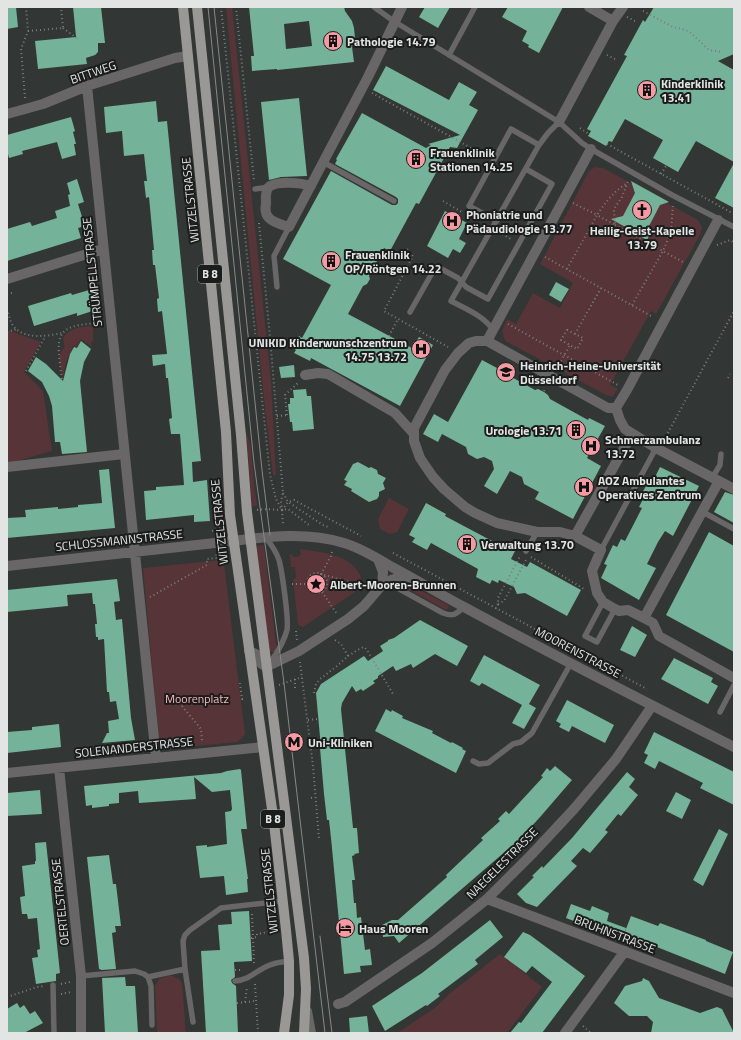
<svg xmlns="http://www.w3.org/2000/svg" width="741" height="1040" viewBox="0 0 741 1040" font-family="'Titillium Web',sans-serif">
  <rect width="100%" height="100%" fill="#323634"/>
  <path fill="#573437" d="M226 7H232L271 381 276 475H273L263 390Z
    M595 167 603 168 698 220 702 227 701 233 656 314 651 311 610 385 618 389 613 396H608L505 341 502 331 507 319 516 324 533 293 560 308 573 283 540 264 589 171Z
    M93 326V341L91 342 92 347 81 339 76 347 73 346 66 362 63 378C62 371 58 360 60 354 64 344 66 352 63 338 70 327 81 327 93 326Z
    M7 330 41 342 24 372 43 391 52 451 10 463 7 462Z
    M246 431 251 448 255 493 256 496 257 506H252Z
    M389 498 409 509 397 532 390 534 380 529 378 519Z
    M263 545 264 546 277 652H270L269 651 256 548 257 546Z
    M300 549C319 552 349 554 359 573 361 576 362 581 361 585 359 587 356 590 355 592L303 627 300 626 298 624 293 579 296 578 295 567H291L290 554H291L294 557H298L301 554Z
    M221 560 224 564 245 734 238 742 165 749 159 742 143 568Z
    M404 583H407L446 604 449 606 448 608 446 610 404 587 403 585Z
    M500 954 542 987 507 1033H397L436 1007 449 994Z
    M170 975 179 979 182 983 186 1033H157L155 986 159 979Z"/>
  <path fill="#286651" stroke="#608c7d" d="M308 584a8 8 0 1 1 16 0a8 8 0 1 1-16 0Z"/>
  <path fill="#74b299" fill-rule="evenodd" d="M7 7H16L18 27 7 29Z
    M73 7H101L105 43H98V52L95 55 86 58 87 64 38 69 35 41 76 37Z
    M249 7H344L345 11 352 21 354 28 355 38 352 47 354 62 277 70V69L252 71 251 56H254ZM309 21 312 46 286 49 284 24Z
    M425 7H450L438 28 419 17Z
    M508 7H563L539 53 528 47 529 45 522 41 527 31 502 17Z
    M654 7H734V54L718 61 734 70V162L696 141 678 172 653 158 663 140 625 119 612 142 609 141 606 146 588 136 591 131 587 129 627 56 624 55 643 20 645 22Z
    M386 66 449 100 459 82 477 92 469 105 478 110 457 148 450 147 419 204 416 203 390 251 384 248 369 276 370 279 367 284 363 286 348 314 412 348 419 337 433 345 400 406 311 358 310 361 294 353 296 350 293 348 299 336 302 338 331 285 283 259 331 171 392 205H396L398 203V199L396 197 335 164 337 160 336 159 362 113 426 148 431 145 428 144 460 135 373 90Z
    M299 98 307 176 281 177 269 180 261 102Z
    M156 101 158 122 167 121 194 392 201 461 192 462 193 482 207 480 210 521 194 522V515L146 520 144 491 156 490V487L184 485 180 434H171L169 419 172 418 168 378H166L165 364 153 366 152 355 167 354 162 311 158 312 157 299 159 298 155 265H153L152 250H154L149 197 146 198 144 181H147L144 154 124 156 122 131 106 133 104 107Z
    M71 117 75 131 73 132 76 144H74L76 155 62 159 57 142 22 151 23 154 9 158 7 150V135Z
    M734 163V208L715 198Z
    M77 179 84 202 78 204 85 226 78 228 81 238 7 261V229L30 222 32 226 57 218 55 211 70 206 68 195 70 194 67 183Z
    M631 181 669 202 660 205 648 228 652 230 647 240 636 234V233L611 219 623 216 635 193Z
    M445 211 467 223 459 239 466 243 460 253 453 249 448 258 427 246Z
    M556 282 569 289 561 302 549 295Z
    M96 288 102 308 77 316V313L34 326 28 306 71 293 72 295Z
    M81 341 91 349 84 362 80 381 87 452 62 454 60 442H55L52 406 49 396 42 382 28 371 36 357 46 364 63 381 70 354 74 347 77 348Z
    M482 360 497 368V369L535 390 538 389 544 392 548 395 550 399 588 420 589 418 605 426 587 458 601 466 573 519 535 499 539 492 524 484 522 477 510 471 497 494 484 486 494 469 492 461 484 457 477 459 468 454 466 447 442 434 438 442 423 434 434 414 448 422Z
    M294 365 295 377 281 378 279 367Z
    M306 389 307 396H311L314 429 293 431 292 422H290L288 404H290V398H294L293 390Z
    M358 462 369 468 371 467 377 470 378 474 386 478 383 483 385 489 379 492V496L377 499 369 502 351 491 352 489 344 485 347 481 344 480 353 464Z
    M660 467 699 486 673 536 665 531 658 542 647 564 656 568 639 600 601 578 607 565 604 564 613 545 617 547 621 539 625 541 642 508 639 507 644 497 641 495 651 477 654 479Z
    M109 469 115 528 7 538V518L26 517 25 510 58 507V509L78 507V505L102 503 99 470Z
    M725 492 734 495V523L714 512Z
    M426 503 446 514 445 516 494 542 495 541 515 551 511 559 527 567 530 562 581 590 567 616 525 593 517 594 514 587 499 580 498 583 492 580 490 584 476 577 478 569 431 543 427 550 412 542 415 538 409 535Z
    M709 532 734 546V652L666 615Z
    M117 579 120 601 114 602 116 620 122 619 131 718 135 740 102 743 107 733H109L108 721 119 719 116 701 110 702 109 692H107L104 639 98 640V637H96L95 624H97L95 604H93L92 593 67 595 68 606 7 612V590Z
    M420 620 468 646 457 666 435 654 413 668 411 664 396 671 393 666 378 676V678L373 681 375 683 363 691 361 689 356 692 352 686 342 703 341 709 353 828H357L359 853 354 854 355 855 352 856 355 880H352L354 903H356L357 918 361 917 365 950 370 949 372 965 360 966 361 972 344 974 331 838 329 820H327L324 794 320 748H321L316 693 321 684 364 656 368 661 383 651 380 646 388 641V640L394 638Z
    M632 626 647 635 635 657 620 650Z
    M484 655 540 685 529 704 536 708 524 729 512 723 522 705 482 683 479 686 470 681Z
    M674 658 713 678 711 682 718 686 708 704 661 679Z
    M567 700 614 725 605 743 572 726 569 732 559 727 561 724 556 721Z
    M386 709 391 712 392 710 403 716 402 718 433 731 432 733 451 743 452 742 463 748 462 749 466 751 456 773 375 731Z
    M59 724 61 747 7 753V732L32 730V727Z
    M654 732 734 772V805L700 788 703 783 659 761 655 769 644 763 648 755 644 753Z
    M555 766 572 780 541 816 520 839 399 943 394 936 383 937 382 925 392 920H398L447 877 446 875 483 840 481 838 500 821 498 819 506 811 509 814 543 777 541 776 547 768 550 771Z
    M240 769 241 770 247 829H241L248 879H247L248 892 226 895 224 876 200 878 196 846 207 845V847L227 844 225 812 231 811 232 809 230 790 212 792 194 777 196 799 139 803 138 791 119 793V803L109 804V806L92 808V805L86 806 84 786 221 773 227 771Z
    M627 772 635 779 629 787 638 795 621 816 618 814 605 830 608 832 590 853 583 848 571 861 577 866 537 907 526 903 517 894 534 877 532 876 542 866 543 868 572 838Z
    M40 790 42 814 7 816V793Z
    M676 792 691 800 682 819 666 811Z
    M719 829 728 834 703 886 693 880Z
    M46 842 60 973 56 974V981L36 984 32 958 38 957 37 950 40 949 37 918 28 919 27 914H22L20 897 25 896 22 866 35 864V861H36L35 843Z
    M109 855 113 884H116L121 926H115L116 932 112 933 116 969 102 970 99 969 87 857Z
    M571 904 590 911 592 906 609 913 607 921 626 928 622 940 566 918Z
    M249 911 252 961 234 962 235 977 231 980 232 983 236 986 238 1033H206L201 951 220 950 218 925 232 924 231 912Z
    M631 916 658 926 660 923 706 940V941L733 952 725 974 624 934Z
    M490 920 503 937 475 960 478 964 438 994 440 996 427 1006 426 1005 385 1031 372 1006 422 973Z
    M523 932 530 935 585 976 542 1033H510L519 1022 521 1023 552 982 532 966 526 973 504 957Z
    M125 977 126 986H135L138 1033H105L102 978Z
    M643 978 649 981 659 998 700 1013 717 1007 722 1009 734 1033H651L653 1022 647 1016H629L614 1003 625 986 642 981Z
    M17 1003 20 1008 24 1005 30 1014 35 1011 43 1023 24 1033H7V1009Z
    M367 1016 369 1033H350L349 1018Z"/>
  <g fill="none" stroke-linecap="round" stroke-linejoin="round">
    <path stroke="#7b7e7d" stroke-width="2" stroke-dasharray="1 3" stroke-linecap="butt" d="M221 7 270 475 276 499 282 510 283 525
      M236 7 254 181
      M643 11 673 27 686 30 691 33 709 50 722 52
      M627 17 635 21
      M63 28 78 39
      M28 31 63 28 61 7
      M607 55 615 59
      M372 93 471 148
      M25 98 21 49 28 31 26 7
      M580 128 589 134
      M607 144 734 214
      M661 174 666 166
      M443 201 462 212
      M573 203 597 215C605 203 613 192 626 184
      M259 223 270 337 283 493 281 501 282 509
      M615 225 683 262
      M499 232 511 239
      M717 245 730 240 733 242
      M407 249 413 256 384 311 448 347
      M545 257 653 317
      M567 269 597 215 615 225 614 209 622 197 628 181
      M7 294 12 293
      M632 305 663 251 671 232 673 204
      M7 309C9 315 10 322 14 327 26 340 48 336 62 333
      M508 324 618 385
      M567 330 583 338 577 349 561 340Z
      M7 332 17 329
      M575 334 601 288
      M389 336 398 319
      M557 368 570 345
      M26 371 45 337
      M728 378 730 374
      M62 379C56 335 53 325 101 323
      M544 391 545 389
      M287 415 285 395 299 382
      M277 416 289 415
      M664 440 734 311
      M283 493 288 502 323 525 328 527
      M257 510C269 508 277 511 288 509L309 525
      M282 510 288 502 294 500 361 536
      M212 531 220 527
      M332 552 331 556 321 574 367 587
      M393 553 647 689
      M531 557 584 589
      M307 583a10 10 0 1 1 20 0a10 10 0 1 1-20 0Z
      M292 584H306
      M322 592 337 614
      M150 597 207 565V559L217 558 216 554
      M498 604 504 601 526 560
      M496 609 498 604V598L520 556
      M296 631 297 640
      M335 640 341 644 348 656
      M300 662 313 766 319 839
      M295 679V690
      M240 683 242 699 245 698
      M279 685 302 677
      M314 693 316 684 320 679 337 666 348 656 361 648 364 647 367 650 393 694
      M182 706 201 729 202 742
      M308 720 318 719
      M311 798 315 797
      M252 914 254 963
      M251 938 257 937V934L275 931
      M235 970H241
      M61 984 70 982
      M255 984 258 1033
      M61 994 71 992
      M7 997 37 987 45 986
      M245 1002 247 987
      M237 1003 256 1001
      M583 1026 591 1033"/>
    <path stroke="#686666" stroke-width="5.5" d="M374 7 395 22 559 122 582 143 591 149 672 195 734 227
      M449 55 475 7
      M539 145 548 133 559 122
      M323 162 394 201
      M255 189 269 187
      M277 287 274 256 289 227
      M410 312 436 266 458 278 466 287 488 299 552 184 526 169
      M493 330C484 316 466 309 451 301L539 145 511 129 469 206 497 221
      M712 478 720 465 721 454
      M701 511 734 529
      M265 537C271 544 276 551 279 560 282 571 289 620 287 630 284 642 277 653 270 663
      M601 550 656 448
      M526 551 537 532
      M386 585H392L443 613C454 617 456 614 464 607
      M603 602 585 636 597 642 615 609
      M720 712 734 685
      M473 761 479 764 488 763 513 744 521 742 532 733 571 663
      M81 976 135 971 144 974 148 977 185 969
      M148 977 151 986 152 1025
      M235 981C252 979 256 970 270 965 276 962 283 962 289 961
      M53 985 54 1033
      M193 1022 185 969 183 941 185 935 190 930 221 908 283 901"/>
    <path stroke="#686666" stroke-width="10" d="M589 7 613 21
      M87 86 156 758
      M7 114 43 104 87 86 175 58 188 56
      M559 122 613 21 623 7
      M311 186C302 183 275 180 268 188 265 193 266 198 266 204 265 209 265 214 269 218 274 223 283 225 289 227L368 77 402 7
      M718 220 627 390 616 408 620 420 625 429 656 448 734 489
      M7 279 103 249
      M487 341 591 149
      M305 375 318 373 328 374 395 413 414 434
      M616 408H608L487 341H476L469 343 458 353 445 370 414 428V441L420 458 433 477 444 489 465 507 475 513 497 523 537 532H560L575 536 601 550 592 571 597 593 603 602 615 609 619 611 628 610 644 618
      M7 467 124 454
      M719 481 644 618 653 623 659 636 734 678
      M575 536 632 434
      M7 566 233 541
      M59 768 81 976V1033
      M7 773 263 747
      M487 899 734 993
      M338 1004 345 1002 432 943 487 899 532 854 574 809 616 759 652 706
      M307 1011 311 1033
      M565 1033 625 951"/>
    <path stroke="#686666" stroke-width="10" d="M233 541C269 536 309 532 344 543 361 548 377 558 392 567 416 580 440 594 464 607 553 655 643 701 734 747
      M378 559 383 572 382 585
      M249 651 258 655C258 661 261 666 268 666L299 651 348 619 364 606 382 585 391 580 401 577H410"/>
    <path stroke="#9a9797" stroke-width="10" d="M183 7 226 432 230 515 274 823 286 930 289 961V995L284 1033
      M197 7 241 435 247 512 304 958 306 989 304 1033"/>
    <path stroke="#868988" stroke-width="1" d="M208 7 254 463 284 683 325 1033
      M214 7 262 470 270 535
      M320 936 332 1033"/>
  </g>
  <defs>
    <symbol id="building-disc" viewBox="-11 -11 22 22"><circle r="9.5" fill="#f49aa2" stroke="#1b1d1c"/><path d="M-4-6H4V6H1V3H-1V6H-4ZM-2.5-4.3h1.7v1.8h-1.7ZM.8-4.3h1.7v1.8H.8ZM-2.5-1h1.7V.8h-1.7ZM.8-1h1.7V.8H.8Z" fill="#111"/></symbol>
    <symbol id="church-disc" viewBox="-11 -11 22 22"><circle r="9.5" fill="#f49aa2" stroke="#1b1d1c"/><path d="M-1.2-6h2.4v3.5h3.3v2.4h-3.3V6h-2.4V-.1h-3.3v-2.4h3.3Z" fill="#111"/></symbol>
    <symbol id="hospital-disc" viewBox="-11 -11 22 22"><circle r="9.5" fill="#f49aa2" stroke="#1b1d1c"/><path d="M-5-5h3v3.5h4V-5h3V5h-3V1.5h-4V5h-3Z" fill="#111"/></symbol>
    <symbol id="university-disc" viewBox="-11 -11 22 22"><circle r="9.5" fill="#f49aa2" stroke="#1b1d1c"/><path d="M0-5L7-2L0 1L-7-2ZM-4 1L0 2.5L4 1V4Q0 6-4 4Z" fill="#111"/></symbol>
    <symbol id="sight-disc" viewBox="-11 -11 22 22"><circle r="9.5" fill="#f49aa2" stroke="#1b1d1c"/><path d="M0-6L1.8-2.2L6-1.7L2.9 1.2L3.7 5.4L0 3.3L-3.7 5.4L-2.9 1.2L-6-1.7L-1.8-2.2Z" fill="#111"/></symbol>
    <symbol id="metro-disc" viewBox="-11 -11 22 22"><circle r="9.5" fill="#f49aa2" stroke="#1b1d1c"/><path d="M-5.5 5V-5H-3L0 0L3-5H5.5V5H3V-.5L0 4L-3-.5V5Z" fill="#111"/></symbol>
    <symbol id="hotel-disc" viewBox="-11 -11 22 22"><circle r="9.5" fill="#f49aa2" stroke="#1b1d1c"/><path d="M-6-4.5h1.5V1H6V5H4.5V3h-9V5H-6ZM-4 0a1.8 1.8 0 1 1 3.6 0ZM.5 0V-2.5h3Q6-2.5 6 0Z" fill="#111"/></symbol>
  </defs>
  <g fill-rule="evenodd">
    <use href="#building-disc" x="322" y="30" width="22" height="22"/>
    <use href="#building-disc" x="636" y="79" width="22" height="22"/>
    <use href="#building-disc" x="405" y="148" width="22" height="22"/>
    <use href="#church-disc" x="631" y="199" width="22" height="22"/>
    <use href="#hospital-disc" x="441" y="210" width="22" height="22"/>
    <use href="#building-disc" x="320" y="250" width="22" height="22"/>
    <use href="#hospital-disc" x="410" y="338" width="22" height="22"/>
    <use href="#university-disc" x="495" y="361" width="22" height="22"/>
    <use href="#building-disc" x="565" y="419" width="22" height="22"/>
    <use href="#hospital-disc" x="580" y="435" width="22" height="22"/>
    <use href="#hospital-disc" x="573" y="476" width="22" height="22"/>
    <use href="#building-disc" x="456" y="533" width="22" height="22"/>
    <use href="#sight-disc" x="305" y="573" width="22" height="22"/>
    <use href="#metro-disc" x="283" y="731" width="22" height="22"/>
    <use href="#hotel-disc" x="334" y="917" width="22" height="22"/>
  </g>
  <g text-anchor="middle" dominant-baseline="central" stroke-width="4" stroke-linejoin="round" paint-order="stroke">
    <g fill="#1b1d1c" stroke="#a7a9a8" stroke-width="1">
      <rect x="198" y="265" width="24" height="18" rx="3"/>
      <rect x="261" y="810" width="24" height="18" rx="3"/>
    </g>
    <g font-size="11" font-weight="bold" fill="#e3e5e4">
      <text x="210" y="274">B 8</text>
      <text x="273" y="819">B 8</text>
    </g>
    <g font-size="12" font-weight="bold" fill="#e3e5e4" stroke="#1b1d1c" text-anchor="start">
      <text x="347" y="41">Pathologie 14.79</text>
      <text x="661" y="83">Kinderklinik<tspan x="661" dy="14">13.41</tspan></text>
      <text x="430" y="152">Frauenklinik<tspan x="430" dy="14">Stationen 14.25</tspan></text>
      <text x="466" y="214">Phoniatrie und<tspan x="466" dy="14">Pädaudiologie 13.77</tspan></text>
      <text x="642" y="230" text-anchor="middle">Heilig-Geist-Kapelle<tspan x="642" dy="14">13.79</tspan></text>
      <text x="345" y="254">Frauenklinik<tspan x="345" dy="14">OP/Röntgen 14.22</tspan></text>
      <text x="407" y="342" text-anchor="end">UNIKID Kinderwunschzentrum<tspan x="407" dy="14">14.75 13.72</tspan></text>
      <text x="520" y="365">Heinrich-Heine-Universität<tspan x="520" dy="14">Düsseldorf</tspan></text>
      <text x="562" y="430" text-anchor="end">Urologie 13.71</text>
      <text x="605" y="439">Schmerzambulanz<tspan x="605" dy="14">13.72</tspan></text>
      <text x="598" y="480">AOZ Ambulantes<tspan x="598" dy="14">Operatives Zentrum</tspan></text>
      <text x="481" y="544">Verwaltung 13.70</text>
      <text x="330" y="584">Albert-Mooren-Brunnen</text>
      <text x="308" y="742">Uni-Kliniken</text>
      <text x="359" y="928">Haus Mooren</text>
    </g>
    <g font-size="12" fill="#e3e5e4" stroke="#1b1d1c">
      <text transform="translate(93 72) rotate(-19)">BITTWEG</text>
      <text transform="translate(190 200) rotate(-96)">WITZELSTRASSE</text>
      <text transform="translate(92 272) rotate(-96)">STRÜMPELLSTRASSE</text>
      <text transform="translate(219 522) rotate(-96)">WITZELSTRASSE</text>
      <text transform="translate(119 540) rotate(-6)">SCHLOSSMANNSTRASSE</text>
      <text transform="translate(578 652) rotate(28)">MOORENSTRASSE</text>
      <text transform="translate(134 747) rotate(-6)">SOLENANDERSTRASSE</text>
      <text transform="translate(502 863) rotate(-45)">NAEGELESTRASSE</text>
      <text transform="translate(269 891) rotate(-96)">WITZELSTRASSE</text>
      <text transform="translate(60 902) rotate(-96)">OERTELSTRASSE</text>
      <text transform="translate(615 934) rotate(21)">BRUHNSTRASSE</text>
    </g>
    <g font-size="12" fill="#fbb4ba" stroke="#1b1d1c">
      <text x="197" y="698">Moorenplatz</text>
    </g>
  </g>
  <rect width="741" height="1040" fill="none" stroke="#e3e5e4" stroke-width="16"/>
</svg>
